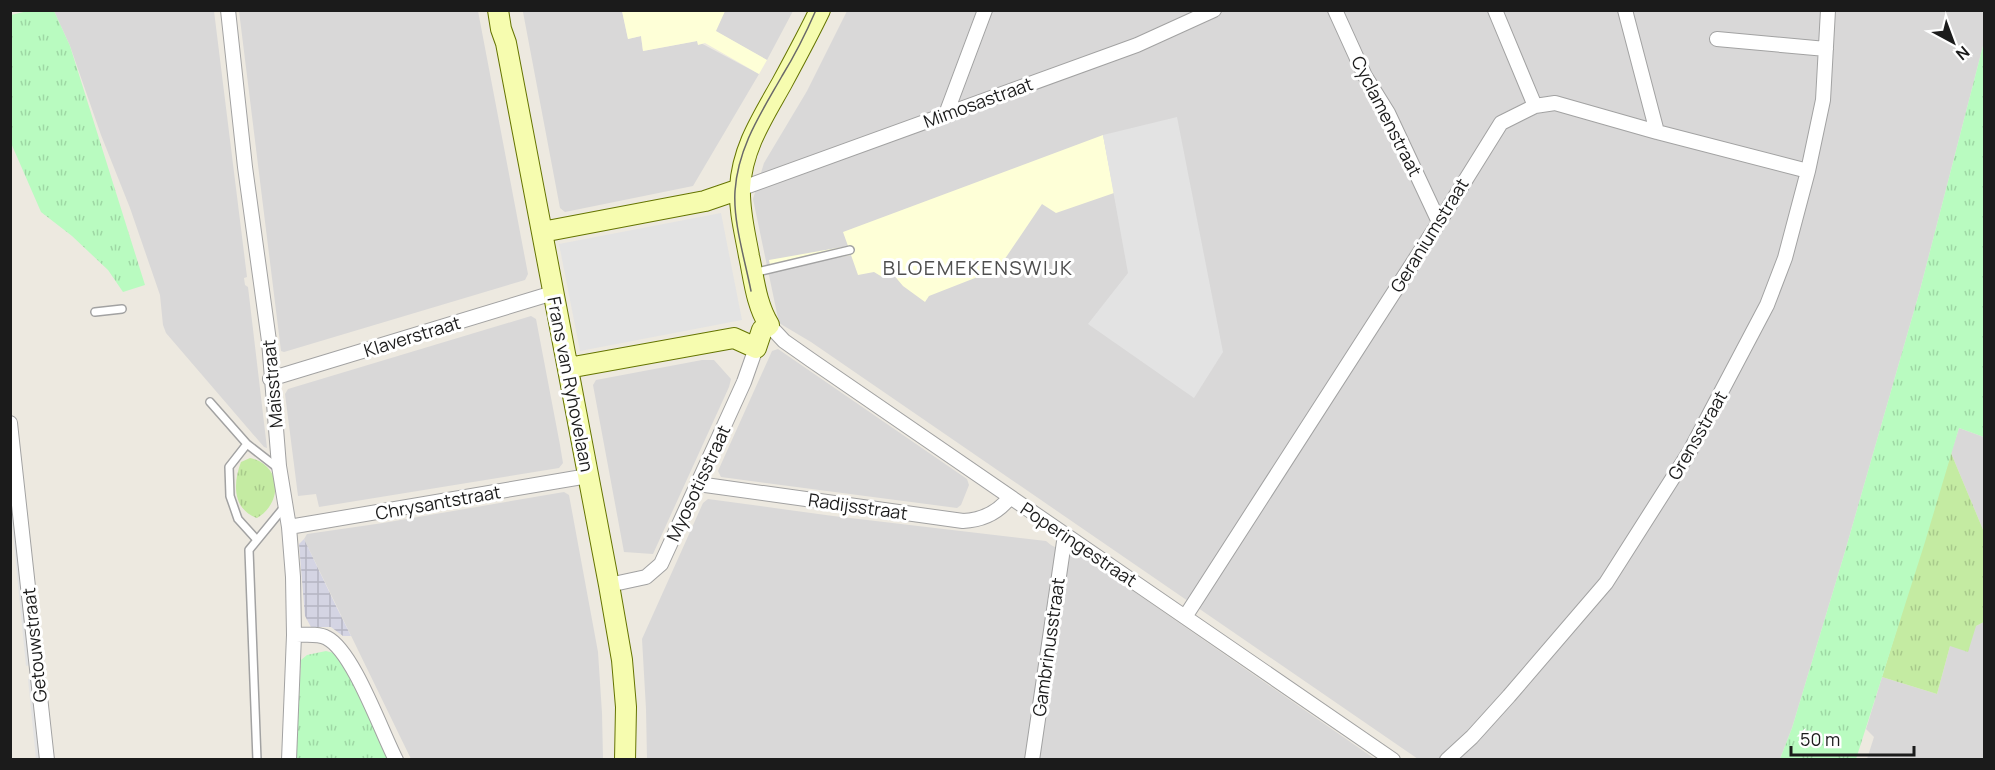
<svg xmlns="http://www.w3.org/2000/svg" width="1995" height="770" viewBox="0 0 1995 770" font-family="Manrope,sans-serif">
  <defs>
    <pattern id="grass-tufts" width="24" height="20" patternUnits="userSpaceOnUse" patternTransform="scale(1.5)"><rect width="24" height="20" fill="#c4eba2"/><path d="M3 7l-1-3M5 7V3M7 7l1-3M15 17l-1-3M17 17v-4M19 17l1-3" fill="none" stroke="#a8c98b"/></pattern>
    <pattern id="park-tufts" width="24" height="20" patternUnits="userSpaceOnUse" patternTransform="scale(1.5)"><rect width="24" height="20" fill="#b9fbc0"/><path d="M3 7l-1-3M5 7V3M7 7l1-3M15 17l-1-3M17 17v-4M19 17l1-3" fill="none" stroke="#9ed7a4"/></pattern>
    <pattern id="plaza-grid" width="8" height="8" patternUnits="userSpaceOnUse" patternTransform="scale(1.5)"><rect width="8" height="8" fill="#d4d4e3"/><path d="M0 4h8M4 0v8" fill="none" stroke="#b5b5c2"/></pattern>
  </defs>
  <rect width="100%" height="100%" fill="#ede9e0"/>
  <path fill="#d9d8d8" d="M531 10 622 11 628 39 641 36 643 51 697 41 759 74 693 186 565 212 560 208 523 12Z
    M54 11H214L247 277 244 278 245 285 248 287 267 448 264 447 166 333 163 325 160 295 130 208 101 135 70 46Z
    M239 11H478L528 274 525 280 284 352 281 351Z
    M725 11H793L767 60 715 31Z
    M847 11H1984V42L1920 290 1844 555 1792 728 1780 759H1418L811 342 779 323 753 199 764 163 807 91Z
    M531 316 536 319 560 445 563 463 559 468 319 507 316 494 298 496 285 394 288 389Z
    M778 349 967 479 969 485 961 505 957 508 721 477 718 471 772 351Z
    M702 360H714L731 379 729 387 653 554 624 552 593 385 596 380Z
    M1959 428 1984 437V532L1951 453Z
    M564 492 569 495 598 652 602 713 603 759H411L304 539 307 534 383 523Z
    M708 499 833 516 1046 541 1051 545 1070 555 1077 552 1375 759H647L646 709 642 639 703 503Z
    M1984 622V759H1867L1874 737 1866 729 1882 677 1937 694 1950 646 1976 626Z"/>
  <path fill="#feffd7" d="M622 11H725L716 31 767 60 759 74 705 43 698 45 697 41 643 51 641 36 628 39Z
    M1103 135 1114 193 1056 213 1042 204 998 269 929 296 925 302 903 286 892 273 884 278 874 272 858 275 851 255 771 270 769 260 848 246 843 232Z"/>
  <path fill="url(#grass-tufts)" d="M1951 453 1984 532V622L1976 626 1968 652 1950 646 1937 694 1882 677Z
    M250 458C282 465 283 503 257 518 232 509 233 483 241 462Z"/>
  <path fill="url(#park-tufts)" d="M32 10 54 11 70 46 145 285 123 292 108 270 72 236 41 212 11 143V15Z
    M1984 42V437L1959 428 1925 542 1856 759H1780L1792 728 1844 555 1920 290Z
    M326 651 334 653 345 666 389 759 296 760 301 660 307 655Z"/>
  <path fill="#e3e3e3" d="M1177 117 1223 352 1194 398 1088 324 1128 273 1103 135Z
    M721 213 742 320 580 351 559 244Z
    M10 465 32 665 26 666 11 513Z
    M33 678 41 759H36L28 679Z"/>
  <path fill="url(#plaza-grid)" d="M304 539 336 606 351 636H343L331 627H311L305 616 299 544Z"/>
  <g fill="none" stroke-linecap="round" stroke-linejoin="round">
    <defs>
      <path id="lane" d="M753 273 850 250
        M95 312 122 309
        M210 402 247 444 279 469
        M247 444 229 467 230 496 238 519 257 540
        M257 760 249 550 285 506"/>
      <path id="street" d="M228 10 245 167 269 341 279 466 289 527 293 577 294 635 289 760
        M1335 10 1365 76 1388 113 1439 222
        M1495 10 1535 106
        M1625 10 1657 132
        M1717 39 1826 49
        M946 114 985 10
        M740 189 1137 45 1214 10
        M769 325 784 341 811 360 1393 760
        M270 379 553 293
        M10 423 47 760
        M698 484 963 521C983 520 998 513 1010 497
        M289 527 588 476
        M609 585 646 577 661 564 744 382 756 348
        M1185 617 1445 213 1501 123 1535 106 1555 103 1657 132 1808 171
        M294 635C304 635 318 633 327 638 353 651 381 731 396 760
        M1032 760 1065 535
        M1447 760 1472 737 1509 696 1606 583 1690 451 1767 305 1785 258 1808 171 1823 100 1828 10"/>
      <path id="secondary" d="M498 10 501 29 506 43 609 585 622 660 626 707 625 760
        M542 232 705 201 740 189
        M568 368 734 338 756 348 762 330 769 325C756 304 754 279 749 256 745 233 739 211 740 188 742 148 763 117 782 83 795 59 808 35 820 10"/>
    </defs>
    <use href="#lane" stroke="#a2a2a2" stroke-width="10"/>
    <use href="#street" stroke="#a2a2a2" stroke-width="16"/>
    <use href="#secondary" stroke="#657400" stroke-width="22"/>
    <use href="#lane" stroke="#fff" stroke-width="7"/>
    <use href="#street" stroke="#fff" stroke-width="14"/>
    <use href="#secondary" stroke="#f6fcaf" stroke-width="20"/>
    <path stroke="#696969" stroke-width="1.5" d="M751 291C745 260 733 222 735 191 738 147 761 113 782 76 795 55 806 33 816 10"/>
  </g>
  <g text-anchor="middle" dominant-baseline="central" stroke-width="6" stroke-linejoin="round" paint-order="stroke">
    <g font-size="18" fill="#1b1b1b" stroke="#fff">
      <text transform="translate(978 102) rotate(-20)">Mimosastraat</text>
      <text transform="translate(1387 116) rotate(63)">Cyclamenstraat</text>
      <text transform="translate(1429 235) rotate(-58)">Geraniumstraat</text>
      <text transform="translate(412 336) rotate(-17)">Klaverstraat</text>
      <text transform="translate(272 384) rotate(-95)">Maïsstraat</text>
      <text transform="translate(571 384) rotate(79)">Frans van Ryhovelaan</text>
      <text transform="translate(1697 435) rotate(-60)">Grensstraat</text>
      <text transform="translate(698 483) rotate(-65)">Myosotisstraat</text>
      <text transform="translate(438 502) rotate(-10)">Chrysantstraat</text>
      <text transform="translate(858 506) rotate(8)">Radijsstraat</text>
      <text transform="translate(1079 544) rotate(34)">Poperingestraat</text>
      <text transform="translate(34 645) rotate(-96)">Getouwstraat</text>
      <text transform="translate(1048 647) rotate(-82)">Gambrinusstraat</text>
    </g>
    <g font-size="20" letter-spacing="1.5" fill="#4e4e4e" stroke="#fff">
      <text x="978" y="267">BLOEMEKENSWIJK</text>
    </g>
  </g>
  <rect width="1995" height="770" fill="none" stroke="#1b1b1b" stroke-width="24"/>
  <g transform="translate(1953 42) rotate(139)" stroke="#ffffff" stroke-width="4.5" paint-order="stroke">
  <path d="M0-4.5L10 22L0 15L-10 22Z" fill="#1b1b1b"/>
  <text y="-9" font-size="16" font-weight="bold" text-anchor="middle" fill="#1b1b1b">N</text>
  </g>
  <path d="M1791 746v9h123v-9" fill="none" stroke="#1b1b1b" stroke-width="3"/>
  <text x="1800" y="746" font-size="18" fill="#1b1b1b" stroke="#ffffff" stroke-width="4.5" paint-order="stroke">50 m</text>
</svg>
